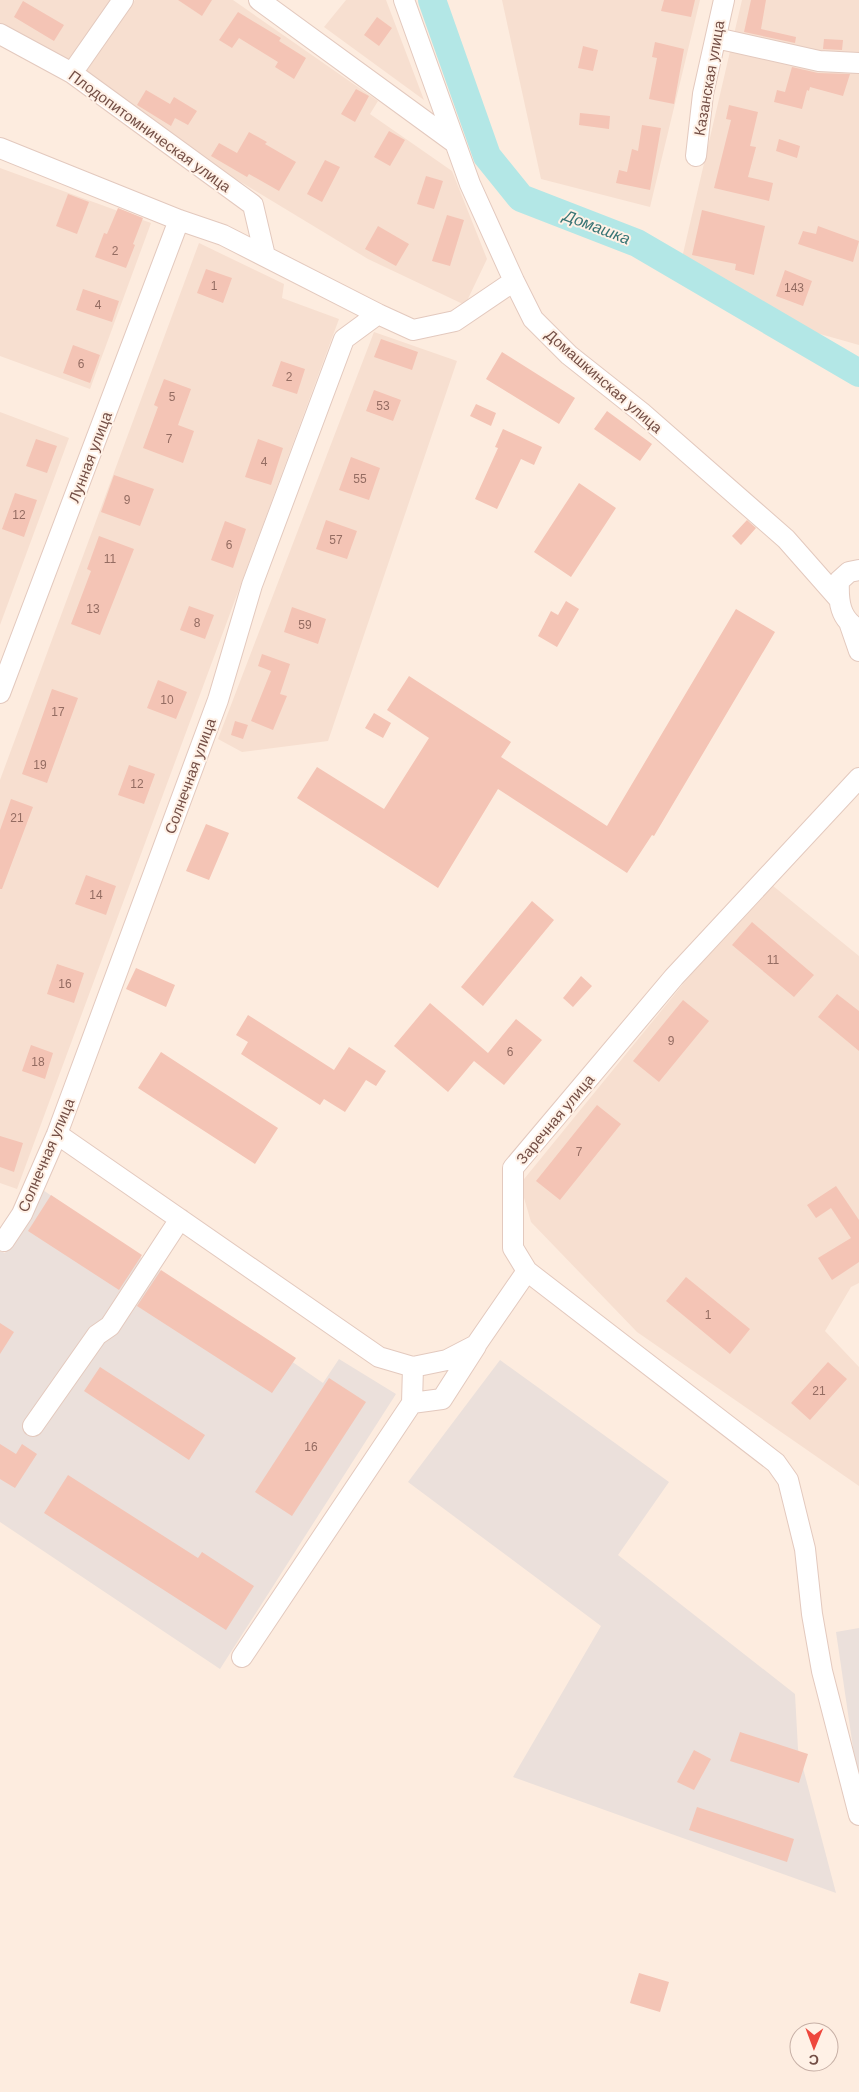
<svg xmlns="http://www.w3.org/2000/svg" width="859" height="2092" viewBox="0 0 859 2092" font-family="Helvetica,sans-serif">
  <rect width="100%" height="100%" fill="#fdecdf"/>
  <path fill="#f7dfd0" d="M0 0H114L67 66 0 29Z
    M135 0H233L378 101 370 114 452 171 487 259 465 305 368 259 221 170 82 72Z
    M346 0H386L424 100 324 27Z
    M502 0H700L650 207 541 179Z
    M742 0H859V345L813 332 682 258Z
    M0 168 151 223 90 389 0 356Z
    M199 243 284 284 282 298 339 319 17 1189 0 1183V780Z
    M374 332 457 361 328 741 242 752 218 739Z
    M0 412 69 438 0 625Z
    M767 881 859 956V1283L851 1287 825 1331 859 1367V1486L637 1332 531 1222 520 1184Z"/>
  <path fill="#ebe0db" d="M43 1190 323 1383 339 1359 396 1394 220 1669 0 1522V1251L5 1253Z
    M500 1360 669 1482 618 1555 795 1694 798 1749 836 1893 513 1777 601 1626 408 1482Z
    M859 1628V1788L836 1632Z"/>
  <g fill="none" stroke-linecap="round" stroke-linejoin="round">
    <path stroke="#b3e7e6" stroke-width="28" d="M432 0 487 156 521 198 637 243 859 373"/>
  </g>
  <path fill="#f4c4b5" d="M178 0H212L202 16Z
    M664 0H695L691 17 661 11Z
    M751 0H766L761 29 796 37 795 43 744 32Z
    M23 1 64 25 54 41 14 17Z
    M238 12 281 38 279 41 306 58 294 79 275 67 278 62 239 38 232 48 219 40Z
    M377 17 392 28 379 46 364 35Z
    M824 39 843 40 842 50 823 49Z
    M655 42 684 49 674 104 649 99 657 58 652 57Z
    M583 46 598 50 593 71 578 68Z
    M792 67 818 73 850 74 843 96 810 87 809 91 807 90 802 109 774 102 777 90 785 92Z
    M356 89 369 96 355 122 341 114Z
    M146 90 170 104 174 97 197 111 188 125 175 118 171 126 137 105Z
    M729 105 758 112 750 146 756 147 748 177 773 183 769 201 714 188 731 120 726 119Z
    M580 113 610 116 609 129 579 125Z
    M642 125 661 128 650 190 616 183 619 170 627 172 632 149 638 151Z
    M389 131 405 140 390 166 374 157Z
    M249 132 267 142 265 144 296 162 279 191 249 174 247 177 211 156 219 143 237 153Z
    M779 139 800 146 797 158 776 151Z
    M325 160 340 167 322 202 307 194Z
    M426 176 443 181 434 209 417 204Z
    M68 194 89 202 77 234 56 226Z
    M118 208 143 218 133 244 135 245 126 268 95 257 104 233 107 234Z
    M702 210 765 226 754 275 735 270 736 264 692 255Z
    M447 215 464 220 450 266 432 261Z
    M378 226 409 244 396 266 365 249Z
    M818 226 859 241 853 262 798 244 803 231 816 234Z
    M206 269 232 278 223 303 197 293Z
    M785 270 812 281 803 306 776 296Z
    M83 289 119 301 112 322 76 310Z
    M381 339 418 352 412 370 374 357Z
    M73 345 100 355 90 383 63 373Z
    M502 352 575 398 559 424 486 379Z
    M281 361 305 369 297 394 272 386Z
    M164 379 191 389 178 425 194 431 183 463 143 448 158 407 154 405Z
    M374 390 401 400 393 421 366 411Z
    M476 404 496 413 491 426 470 416Z
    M607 411 652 444 640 461 594 429Z
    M503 429 542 447 534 465 521 459 497 509 475 499 498 448 495 447Z
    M36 439 57 446 47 473 26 466Z
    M258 439 283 448 271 485 245 477Z
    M351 457 380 468 369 500 339 490Z
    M114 475 154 489 140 526 101 512Z
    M579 483 616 508 571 577 534 552Z
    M15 493 37 500 24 537 2 529Z
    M326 520 357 531 347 559 316 549Z
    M747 520 756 528 741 545 732 536Z
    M225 521 246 529 233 568 211 560Z
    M99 536 134 549 100 635 71 624 91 571 87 569Z
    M566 601 579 609 557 647 538 636 551 611 558 615Z
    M189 606 214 615 205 639 180 630Z
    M292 607 326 619 318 644 284 632Z
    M736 609 775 632 654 836 652 835 627 873 498 789 438 888 297 798 317 767 384 809 429 738 387 710 409 676 511 742 501 757 607 826Z
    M262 654 290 664 280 694 287 696 273 730 251 721 271 671 258 666Z
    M158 680 187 692 176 719 147 708Z
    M52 689 78 698 47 783 22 774Z
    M374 713 391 723 383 738 365 728Z
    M235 721 248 725 243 739 231 735Z
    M129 765 155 774 144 804 118 795Z
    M11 799 33 807 2 889H0V830Z
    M206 824 229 833 209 880 186 871Z
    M86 875 116 886 106 915 75 904Z
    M532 901 554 920 483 1006 461 987Z
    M752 922 814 975 794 997 732 945Z
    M57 964 84 973 74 1003 47 994Z
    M136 968 175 985 166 1007 126 989Z
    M581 976 592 986 573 1007 563 998Z
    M837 994 859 1011V1051L818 1017Z
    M683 1000 709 1021 659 1082 633 1061Z
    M430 1003 488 1053 516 1019 542 1040 504 1085 474 1061 448 1092 394 1046Z
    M248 1015 334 1070 349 1047 386 1071 376 1086 366 1080 345 1112 324 1099 320 1105 241 1054 248 1042 236 1035Z
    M31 1045 53 1053 45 1079 22 1071Z
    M161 1052 278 1128 255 1164 138 1088Z
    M597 1105 621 1124 560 1200 536 1181Z
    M0 1136 23 1143 14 1172 0 1167Z
    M836 1186 859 1220V1262L832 1280 818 1258 851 1238 831 1208 816 1218 807 1205Z
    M51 1195 142 1255 119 1290 28 1231Z
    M161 1270 296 1358 272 1393 137 1306Z
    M686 1277 750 1329 730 1354 666 1301Z
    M0 1323 14 1332 0 1354Z
    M828 1362 847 1379 810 1420 791 1403Z
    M100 1367 205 1435 189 1460 84 1391Z
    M329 1378 366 1402 292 1516 255 1492Z
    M0 1444 16 1454 22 1444 37 1454 15 1488 0 1479Z
    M68 1475 198 1558 202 1552 254 1586 226 1630 44 1513Z
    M740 1732 808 1754 799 1783 730 1761Z
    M694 1750 711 1759 694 1790 677 1782Z
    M697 1807 794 1839 787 1862 689 1830Z
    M639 1973 669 1982 660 2012 630 2003Z"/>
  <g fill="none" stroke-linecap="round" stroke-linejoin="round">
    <defs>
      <path id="minor" d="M259 0 455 143
        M404 0 470 184 514 281 533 319 569 355 641 412 786 539 838 598
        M0 34 72 73 253 205 265 256
        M716 38 819 61 859 63
        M72 73 123 0
        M0 148 179 220 223 235 378 314 413 330 455 321 514 281
        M696 156 703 94 724 0
        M859 570 849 572 839 581C838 601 840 620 859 629
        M850 625 859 651
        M0 693 179 220
        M859 778 674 977 513 1168V1248L527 1271 776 1463 788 1480 805 1549 812 1614 822 1671 859 1815
        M57 1134 379 1357 413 1367 447 1360 476 1345 527 1271
        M0 1239 4 1241 22 1214 57 1134 218 700 252 585 344 339 378 314
        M412 1403 442 1399 476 1346
        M33 1426 97 1335 110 1326 180 1219
        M242 1657 412 1403 413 1367"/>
    </defs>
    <use href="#minor" stroke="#e3c9be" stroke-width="22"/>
    <use href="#minor" stroke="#fff" stroke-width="20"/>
  </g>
  <g text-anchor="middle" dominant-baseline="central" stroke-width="4" stroke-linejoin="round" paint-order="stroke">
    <g font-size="12" fill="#946c62">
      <text x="115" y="251">2</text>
      <text x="214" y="286">1</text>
      <text x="794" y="288">143</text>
      <text x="98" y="305">4</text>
      <text x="81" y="364">6</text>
      <text x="289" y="377">2</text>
      <text x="172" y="397">5</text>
      <text x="383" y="406">53</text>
      <text x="169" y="439">7</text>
      <text x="264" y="462">4</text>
      <text x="360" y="479">55</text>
      <text x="127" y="500">9</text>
      <text x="19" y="515">12</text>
      <text x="336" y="540">57</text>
      <text x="229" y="545">6</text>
      <text x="110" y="559">11</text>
      <text x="93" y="609">13</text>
      <text x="197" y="623">8</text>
      <text x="305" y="625">59</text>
      <text x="167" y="700">10</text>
      <text x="58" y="712">17</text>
      <text x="40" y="765">19</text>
      <text x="137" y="784">12</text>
      <text x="17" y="818">21</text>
      <text x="96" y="895">14</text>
      <text x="773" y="960">11</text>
      <text x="65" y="984">16</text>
      <text x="671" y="1041">9</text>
      <text x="510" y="1052">6</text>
      <text x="38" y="1062">18</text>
      <text x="579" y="1152">7</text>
      <text x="708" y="1315">1</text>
      <text x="819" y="1391">21</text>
      <text x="311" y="1447">16</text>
    </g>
    <g font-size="15" fill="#744f46" stroke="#fff1e6">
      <text transform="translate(709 78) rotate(-80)">Казанская улица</text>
      <text transform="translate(150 131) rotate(36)">Плодопитомническая улица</text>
      <text transform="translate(604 381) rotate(41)">Домашкинская улица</text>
      <text transform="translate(90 457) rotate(-69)">Лунная улица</text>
      <text transform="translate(190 776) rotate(-70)">Солнечная улица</text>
      <text transform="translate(555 1119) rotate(-50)">Заречная улица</text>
      <text transform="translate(46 1155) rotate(-67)">Солнечная улица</text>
    </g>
    <g font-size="16" font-style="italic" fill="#377474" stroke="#fff1e6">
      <text transform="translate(597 227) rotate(21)">Домашка</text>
    </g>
  </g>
  <g transform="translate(814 2047) rotate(181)"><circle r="24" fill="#fff1e6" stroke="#c7b0a6"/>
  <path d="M0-4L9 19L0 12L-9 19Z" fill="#ee473d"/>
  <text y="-8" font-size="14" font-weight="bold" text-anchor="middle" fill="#744f46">С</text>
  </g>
</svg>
